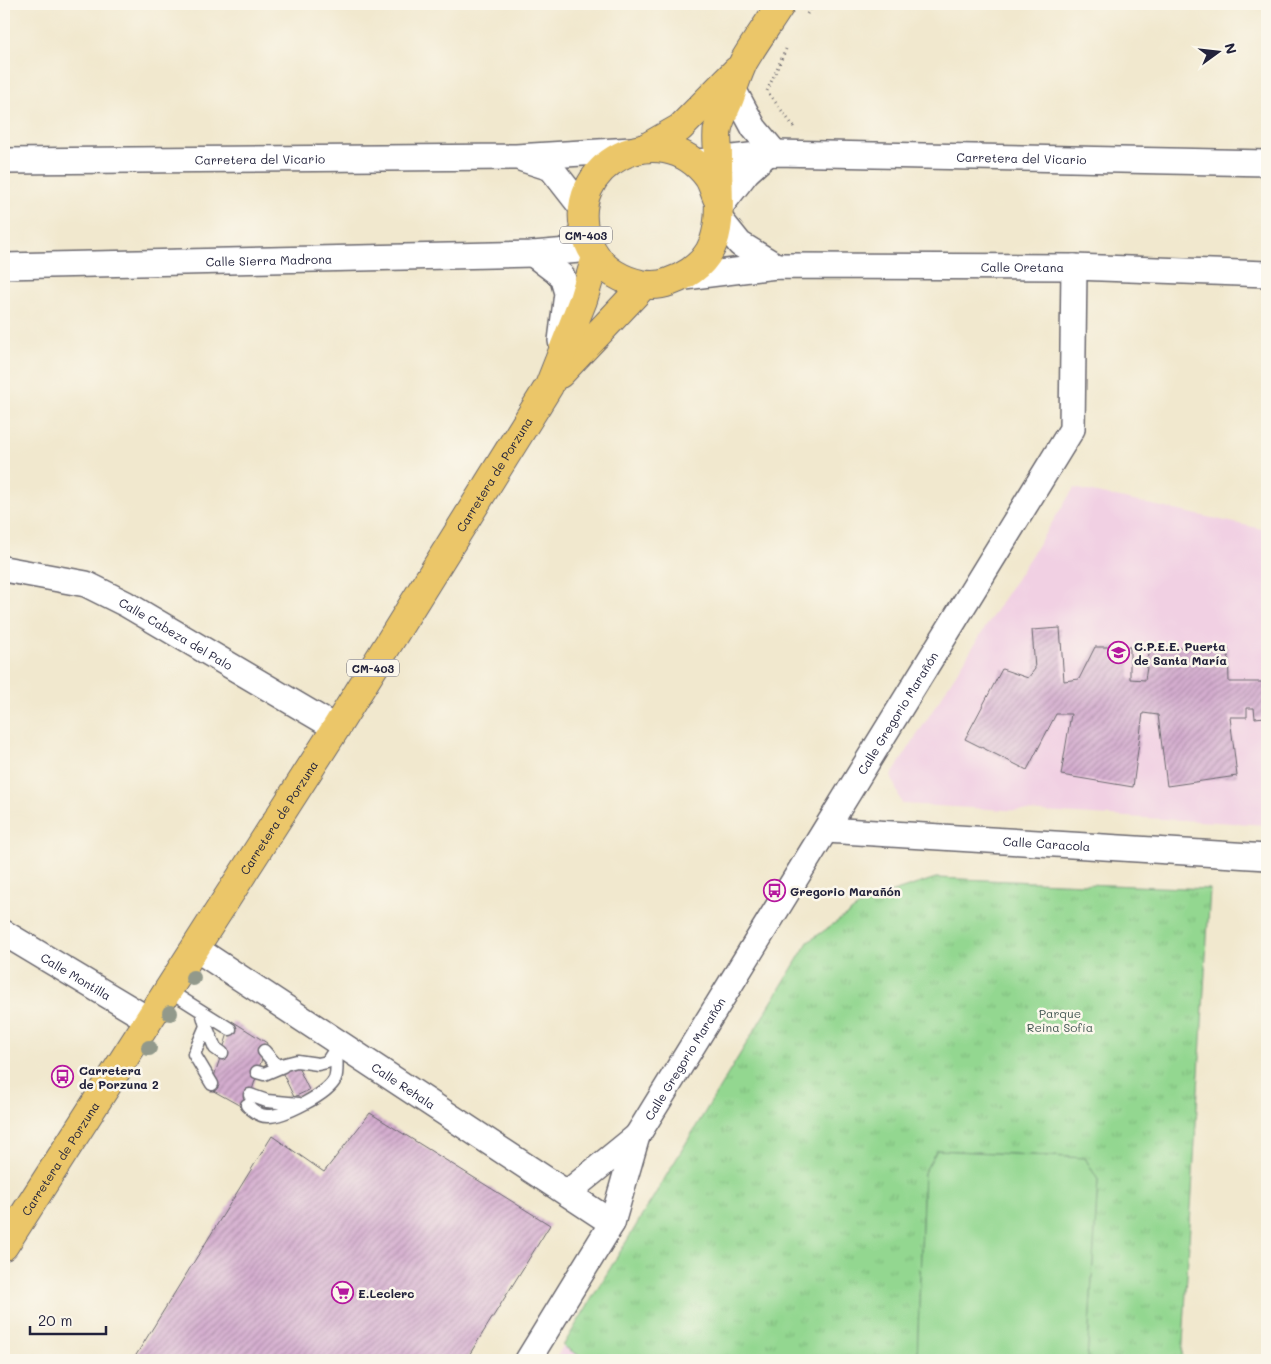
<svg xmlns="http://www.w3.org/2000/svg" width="1271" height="1364" viewBox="0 0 1271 1364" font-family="Mali,sans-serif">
  <defs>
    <pattern id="park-tufts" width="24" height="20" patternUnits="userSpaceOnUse" patternTransform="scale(1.25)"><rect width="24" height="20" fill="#93d790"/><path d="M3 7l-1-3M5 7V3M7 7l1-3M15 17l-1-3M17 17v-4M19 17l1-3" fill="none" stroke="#7eb87d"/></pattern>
    <pattern id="building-hatch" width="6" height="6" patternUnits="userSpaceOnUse" patternTransform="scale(1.25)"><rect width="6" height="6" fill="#d4adcf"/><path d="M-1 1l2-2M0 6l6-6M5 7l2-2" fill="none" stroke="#ac8ca9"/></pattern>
  </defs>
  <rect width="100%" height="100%" fill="#fbf7ec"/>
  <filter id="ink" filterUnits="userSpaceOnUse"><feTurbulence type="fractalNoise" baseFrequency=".02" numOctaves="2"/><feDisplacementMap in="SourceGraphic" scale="10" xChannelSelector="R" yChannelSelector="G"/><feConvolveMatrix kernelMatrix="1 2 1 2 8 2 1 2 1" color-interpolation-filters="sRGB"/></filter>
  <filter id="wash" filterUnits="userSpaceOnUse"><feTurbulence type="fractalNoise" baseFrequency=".0096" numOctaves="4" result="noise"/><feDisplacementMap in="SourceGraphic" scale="20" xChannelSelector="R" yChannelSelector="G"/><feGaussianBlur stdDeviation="1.12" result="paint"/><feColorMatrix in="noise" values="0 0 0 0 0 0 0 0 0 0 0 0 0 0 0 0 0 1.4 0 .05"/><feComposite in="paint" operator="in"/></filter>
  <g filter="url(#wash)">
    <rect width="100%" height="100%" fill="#f1e8ce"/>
    <path fill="#f1d0e3" d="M1074 488 1267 530V825L902 804 891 776Z
      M563 1346 587 1360H555Z"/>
    <path fill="url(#park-tufts)" stroke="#5a7c66" d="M936 878 1210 889 1182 1360H1087L1098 1180 1085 1158 937 1150 924 1173 917 1360H587L563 1346 808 942 868 900Z"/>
    <path fill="#93d790" stroke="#5a7c66" d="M937 1150 1085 1158 1098 1180 1087 1360H917L924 1173Z"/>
    <g id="blocks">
      <path fill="url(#building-hatch)" d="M1060 628 1064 681 1079 679 1095 647H1130V679L1145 680 1150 648 1228 647 1229 682H1267L1265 717 1255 718 1254 708H1247V717H1230L1237 776 1167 786 1158 715 1143 713 1133 787 1061 775 1071 714H1056L1027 770 965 739 1002 669 1028 678 1035 669 1032 630Z
        M232 1021 267 1043 246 1109 210 1089Z
        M297 1065 309 1090 294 1097 282 1072Z
        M370 1113 550 1225 466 1360H133L272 1136 324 1172Z"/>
    </g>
  </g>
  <g filter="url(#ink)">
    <use href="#blocks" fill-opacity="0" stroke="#6a676e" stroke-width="1"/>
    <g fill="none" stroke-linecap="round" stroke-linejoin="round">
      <defs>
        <path id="service" d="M168 990 230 1029
          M202 1012 206 1026 194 1054 212 1084
          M206 1026 215 1048 222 1053
          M264 1051 277 1066 297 1061 318 1064 327 1062 336 1048
          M257 1072 264 1074 283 1066
          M250 1095 267 1101 299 1104
          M247 1105C253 1111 259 1116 267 1116 283 1117 328 1094 335 1079 338 1071 336 1057 336 1048"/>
        <g id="minor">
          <path d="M733 89 754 128 775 153"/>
          <path d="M523 159 551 168 583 209"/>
          <path id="s1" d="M4 161 516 157 632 150"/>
          <path id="s2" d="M698 162 775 153 1267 163"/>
          <path d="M719 208 747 172 767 154"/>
          <path d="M720 219 740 244 776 266"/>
          <path d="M533 254 562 276 567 293 561 341"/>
          <path id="s3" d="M4 266 533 254 591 249"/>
          <path id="s4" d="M685 277 776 266 1074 267 1267 274"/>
          <path id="s5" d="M4 569 86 584 126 604 336 728"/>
          <path id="s6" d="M826 830 1267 857"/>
          <path id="s7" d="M4 933 149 1020"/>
          <path id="s8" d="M195 948 612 1223"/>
          <path d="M567 1193 637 1136"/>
          <path id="s9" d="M528 1360 612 1223 637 1136 1072 429 1074 267"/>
        </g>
        <g id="primary">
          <path d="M645 148 680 128 736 71"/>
          <path d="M717 198C714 191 712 183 708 177 661 113 561 165 587 239 593 254 601 266 615 274 630 283 651 289 669 282 732 260 717 208 718 155 718 146 716 136 718 128 720 119 725 109 729 100 734 87 738 73 744 61 755 42 769 23 781 4"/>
          <path d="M560 374 644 285"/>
          <path id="s10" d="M4 1246 336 728 549 386 583 300 596 257"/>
        </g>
      </defs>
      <use href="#service" stroke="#6a676e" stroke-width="15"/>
      <use href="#minor" stroke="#6a676e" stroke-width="28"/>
      <use href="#primary" stroke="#6a676e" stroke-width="30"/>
      <path stroke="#6a676e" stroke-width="3" stroke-dasharray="1 4" stroke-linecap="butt" d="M807 14 814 4
        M786 49 767 91 794 127"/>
      <use href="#service" stroke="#fff" stroke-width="12"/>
      <use href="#minor" stroke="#fff" stroke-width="25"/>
      <use href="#primary" stroke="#ebc669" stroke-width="28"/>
    </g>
    <g fill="#92998b">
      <circle cx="193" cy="978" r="8"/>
      <circle cx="170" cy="1013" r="8"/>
      <circle cx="149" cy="1048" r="8"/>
    </g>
  </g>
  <defs>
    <symbol id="school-ring" viewBox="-11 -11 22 22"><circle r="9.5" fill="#fbf7ec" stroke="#b5179e" stroke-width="1.5"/><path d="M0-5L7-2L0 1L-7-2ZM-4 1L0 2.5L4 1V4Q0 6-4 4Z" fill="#b5179e"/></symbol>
    <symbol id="bus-ring" viewBox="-11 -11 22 22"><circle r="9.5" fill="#fbf7ec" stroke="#b5179e" stroke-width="1.5"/><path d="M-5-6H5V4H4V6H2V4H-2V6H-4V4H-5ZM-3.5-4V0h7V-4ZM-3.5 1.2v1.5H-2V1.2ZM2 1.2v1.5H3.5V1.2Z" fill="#b5179e"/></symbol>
    <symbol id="supermarket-ring" viewBox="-11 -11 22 22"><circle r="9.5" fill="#fbf7ec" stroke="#b5179e" stroke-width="1.5"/><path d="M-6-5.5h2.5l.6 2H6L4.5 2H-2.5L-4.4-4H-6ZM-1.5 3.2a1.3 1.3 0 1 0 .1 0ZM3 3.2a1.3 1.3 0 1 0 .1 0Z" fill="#b5179e"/></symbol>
  </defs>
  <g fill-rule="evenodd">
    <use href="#school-ring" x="1106" y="640" width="25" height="25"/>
    <use href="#bus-ring" x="762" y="878" width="25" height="25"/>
    <use href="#bus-ring" x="50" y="1064" width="25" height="25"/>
    <use href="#supermarket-ring" x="330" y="1280" width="25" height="25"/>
  </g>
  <g text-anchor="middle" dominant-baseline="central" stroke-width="5" stroke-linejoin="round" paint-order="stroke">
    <g fill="#fbf7ec" stroke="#636270" stroke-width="1">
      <rect x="560" y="226.5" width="52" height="17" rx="4"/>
      <rect x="347" y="659.5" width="52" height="17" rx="4"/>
    </g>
    <g font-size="11" font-weight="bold" fill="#22223b">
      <text x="586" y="235">CM-403</text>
      <text x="373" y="668">CM-403</text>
    </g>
    <g font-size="12" fill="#22223b" stroke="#fbf7ec">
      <text stroke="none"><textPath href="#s2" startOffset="324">Carretera del Vicario</textPath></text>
      <text stroke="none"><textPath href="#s1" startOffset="256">Carretera del Vicario</textPath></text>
      <text stroke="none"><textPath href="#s3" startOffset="265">Calle Sierra Madrona</textPath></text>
      <text stroke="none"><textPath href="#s4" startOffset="338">Calle Oretana</textPath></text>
      <text stroke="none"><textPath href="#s10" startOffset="914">Carretera de Porzuna</textPath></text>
      <text stroke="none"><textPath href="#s5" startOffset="186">Calle Cabeza del Palo</textPath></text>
      <text stroke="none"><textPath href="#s9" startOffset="748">Calle Gregorio Marañón</textPath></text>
      <text stroke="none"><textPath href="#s10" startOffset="509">Carretera de Porzuna</textPath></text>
      <text stroke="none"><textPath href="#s6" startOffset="221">Calle Caracola</textPath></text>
      <text stroke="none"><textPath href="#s7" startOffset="84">Calle Montilla</textPath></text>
      <text stroke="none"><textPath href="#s9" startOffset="342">Calle Gregorio Marañón</textPath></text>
      <text stroke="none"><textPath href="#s8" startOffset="250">Calle Rehala</textPath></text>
      <text stroke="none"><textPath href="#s10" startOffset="104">Carretera de Porzuna</textPath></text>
    </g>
    <g font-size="12" font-weight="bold" fill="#22223b" stroke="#fbf7ec" text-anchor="start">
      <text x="1134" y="646">C.P.E.E. Puerta<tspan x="1134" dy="14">de Santa María</tspan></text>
      <text x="790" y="891">Gregorio Marañón</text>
      <text x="79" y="1070">Carretera<tspan x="79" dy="14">de Porzuna 2</tspan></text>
      <text x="358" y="1293">E.Leclerc</text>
    </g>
    <g font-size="12" fill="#445854" stroke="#fbf7ec">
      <text x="1060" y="1013">Parque<tspan x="1060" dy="14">Reina Sofía</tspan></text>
    </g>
  </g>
  <rect width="1271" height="1364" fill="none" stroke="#fbf7ec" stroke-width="20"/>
  <g transform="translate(1218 52) rotate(75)" stroke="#fbf7ec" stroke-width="4" paint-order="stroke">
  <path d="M0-4L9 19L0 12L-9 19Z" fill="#22223b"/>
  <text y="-8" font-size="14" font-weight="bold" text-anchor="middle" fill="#22223b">N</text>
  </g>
  <path d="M30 1326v8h76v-8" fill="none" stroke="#22223b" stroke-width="2.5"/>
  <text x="38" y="1326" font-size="15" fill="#22223b" stroke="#fbf7ec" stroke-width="4" paint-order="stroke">20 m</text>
</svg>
